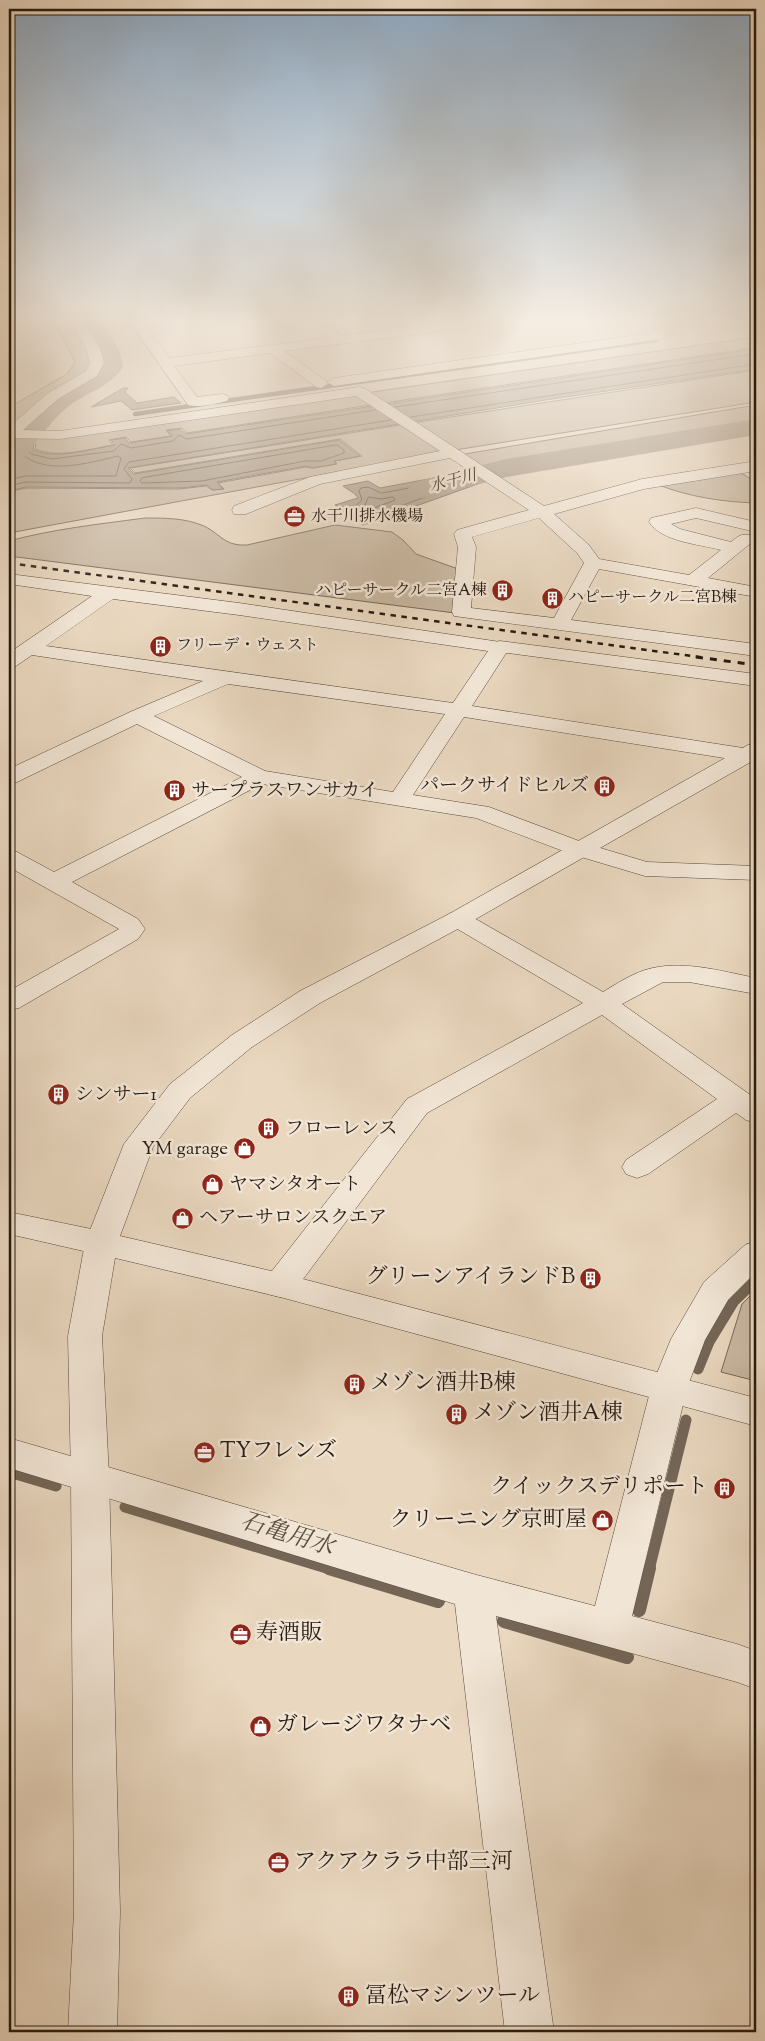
<svg xmlns="http://www.w3.org/2000/svg" width="765" height="2041" viewBox="0 0 765 2041" font-family="'Sorts Mill Goudy','Noto Serif JP',serif">
  <rect width="100%" height="100%" fill="#e9d7bf"/>
  <filter id="stains"><feTurbulence type="fractalNoise" baseFrequency=".004" numOctaves="4"/><feColorMatrix values="0 0 0 0 .2 0 0 0 0 .09 0 0 0 0 .02 0 0 0 .5 -.17"/></filter>
  <radialGradient id="worn" r=".72"><stop offset=".6" stop-color="#630" stop-opacity="0"/><stop offset="1" stop-color="#630" stop-opacity=".3"/></radialGradient>
  <path fill="#c8b7a1" stroke="#786859" d="M52 318H71L94 363 89 373 9 429V411L15 404 67 374 75 362Z
    M756 337V345L746 349 384 403 372 395V392Z
    M756 370V402L455 450 412 423Z
    M350 395 359 397 370 405 187 433 182 428 166 430 171 436 131 442 126 437 109 440 113 445C89 449 58 459 35 449L36 444H30L36 438Z
    M756 405V420L482 467 463 456 465 454Z
    M400 425 439 449 440 453 9 533V492L26 488 179 489 206 486 212 490 224 489 218 483 306 467 313 468 337 464 335 461 362 456 340 439 135 473 130 468Z
    M741 473 756 482V503C724 502 689 497 659 485Z
    M145 518C166 518 185 518 204 526 222 535 224 546 247 545L335 525 392 532 403 540 416 554 458 569 455 613 9 556V541C53 529 100 524 145 518Z
    M756 1290V1381L721 1372 742 1304Z"/>
  <path fill="#a79784" stroke="#746556" d="M756 346V369L552 399 128 468 134 474 339 440 360 456 334 461 336 464 312 468 306 466 217 482 223 489 213 490 207 485 180 488 26 487 9 491V444H12L17 438 33 439 27 445H34L33 450C57 460 90 449 115 445L111 440 125 438 129 443 173 436 167 431 180 429 186 434 747 350Z
    M123 388H128L125 392 137 403 174 397 181 403 132 410 121 401 91 407Z
    M471 471 486 481 363 525 335 505 358 498 355 494 343 486 368 481 380 488Z"/>
  <g fill="none" stroke-linecap="round" stroke-linejoin="round">
    <path stroke="#67584a" stroke-width="1" d="M395 407 748 355 756 351
      M411 417 756 364
      M337 445 344 450V453L321 461H305L202 481 142 483 140 481 142 478Z
      M9 449H14L22 443 31 454 52 459 114 451 121 444 131 448 173 441 179 435 187 439 375 410
      M9 456 21 453C45 476 89 463 118 456L121 458 116 476H25L9 480
      M468 477 471 478 469 481 365 519 351 510 362 500 359 491 361 488 368 487 381 493Z
      M9 486 26 482 130 483 132 479 124 469 129 462 391 420
      M369 497 381 499 393 497 395 500 364 512 363 509Z"/>
    <path stroke="#746556" stroke-width="4.5" d="M217 402 656 340
      M135 414 204 404"/>
    <path stroke="#746556" stroke-width="11" d="M698 1369 709 1342 734 1301 756 1280
      M9 1472 56 1486
      M125 1507 333 1570
      M649 1570 686 1420"/>
    <path stroke="#746556" stroke-width="14" d="M329 1568 438 1601
      M639 1610 649 1568
      M504 1621 627 1657"/>
    <path fill="#a79784" fill-rule="evenodd" d="M79 318H102L120 352 123 367C108 389 88 391 69 406 51 420 32 447 19 466L9 469V440L12 435 51 394 86 376 97 365 96 352Z
      M756 419V435L507 477 423 498 412 495 408 489 412 483 506 459Z"/>
    <defs>
      <path id="minor" d="M11 318H26L9 329V320Z
        M69 318H81L100 348 104 363 97 376 58 399 23 430 60 431 359 387 364 388 544 506 642 479 756 461V471L644 489 554 514 589 545 599 559 689 575 721 550C699 544 662 542 649 522L651 518 696 508 756 522V532L696 518 671 524 680 529 731 542C738 536 742 533 751 535L754 539 751 543 708 578 756 587V597L599 569 571 620 756 644V656L454 616 452 612 458 547 454 534 457 530 529 510 450 458 320 484 246 514H234L232 510 234 506 310 477 440 451 356 396 60 439 9 438V427L48 393 86 371 90 363 86 348ZM539 518 577 553 584 563 554 618 471 608 476 547 472 537Z
        M127 318H140L169 358 328 338 304 318H318L342 336 479 318H517L511 322 284 351 326 381 328 384 321 388 316 387 270 353 174 366 197 397 222 394 227 395 229 398 227 401C216 404 199 408 188 405Z
        M670 318H684L661 339 656 340 334 386 327 382 334 378 652 333Z
        M9 574 239 603 507 643 510 647 472 706 756 750V763L464 717 413 795 489 807 587 844 647 862 756 866V880L645 876 571 854 476 818 262 784 72 882 138 919 145 929 138 939 19 1008 9 1010V991L119 929 9 867V850L17 852 54 872 242 777 137 724 17 782 9 784V769L130 712 203 681 32 655 16 666 9 668V653L92 596 9 584ZM113 599 239 615 488 651 453 703 46 646ZM228 684 445 714 393 792 265 771 154 716Z
        M458 911 467 914 603 992C616 984 630 975 645 970 681 959 720 971 756 978V994L689 982H663L622 1004 756 1099V1123L746 1120 736 1113 648 1174 637 1178 626 1174 622 1167 626 1160 717 1099 602 1015 427 1113 292 1294 280 1297 268 1294 263 1285 268 1276 407 1099 583 1003 449 924 445 919 449 914Z
        M9 1212 101 1231 112 1235 117 1243 112 1251 101 1255 9 1234Z
        M756 1241V1272L728 1300 705 1340 687 1388 632 1616 737 1644 756 1651V1689L737 1682 496 1616 554 2032H505L455 1604 9 1468V1438L473 1574 595 1606 651 1388 671 1339 704 1282 745 1245Z"/>
      <path id="tertiary" d="M500 641 756 674V686L493 651 490 647 493 643Z
        M756 743V759L467 924 320 1003 252 1047 190 1098 153 1147 120 1236 280 1273 756 1398V1426L280 1297 115 1258 102 1336 109 1476 120 1911 117 2032H68L74 1911 71 1476 68 1336 85 1243 124 1144 170 1084 232 1035 300 991 449 914 748 745Z"/>
    </defs>
    <use href="#minor" stroke="#58493c" stroke-width="1"/>
    <use href="#tertiary" stroke="#58493c" stroke-width="1"/>
    <use href="#minor" fill="#f1e5d5" fill-rule="evenodd"/>
    <use href="#tertiary" fill="#f1e5d5" fill-rule="evenodd"/>
    <path stroke="#271a11" stroke-width="2.5" stroke-dasharray="5.5 5.5" stroke-linecap="butt" d="M9 563 706 658"/>
    <path stroke="#271a11" stroke-width="3" stroke-dasharray="7 7" stroke-linecap="butt" d="M696 657 756 665"/>
  </g>
  <linearGradient id="sky" x2="0" y2="1"><stop stop-color="#8ea8c0"/><stop offset="0.53" stop-color="#f5ede2"/><stop offset="1" stop-color="#f5ede2" stop-opacity="0"/></linearGradient>
  <rect width="765" height="604" fill="url(#sky)"/>
  <defs>
    <symbol id="office-disc" viewBox="-11 -11 22 22"><circle r="9.5" fill="#8f2418" stroke="#f1e5d5"/><path d="M-6-3h4V-5.5h4V-3h4V5H-6ZM-1-4.5V-3h2v-1.5ZM-6 0V1H6V0Z" fill="#fff"/></symbol>
    <symbol id="building-disc" viewBox="-11 -11 22 22"><circle r="9.5" fill="#8f2418" stroke="#f1e5d5"/><path d="M-4-6H4V6H1V3H-1V6H-4ZM-2.5-4.3h1.7v1.8h-1.7ZM.8-4.3h1.7v1.8H.8ZM-2.5-1h1.7V.8h-1.7ZM.8-1h1.7V.8H.8Z" fill="#fff"/></symbol>
    <symbol id="shop-disc" viewBox="-11 -11 22 22"><circle r="9.5" fill="#8f2418" stroke="#f1e5d5"/><path d="M-5-2.5h2.3a2.7 3.5 0 0 1 5.4 0H5L5.5 6h-11ZM-1.5-2.5h3a1.5 2.3 0 0 0-3 0Z" fill="#fff"/></symbol>
  </defs>
  <g fill-rule="evenodd">
    <use href="#office-disc" x="282" y="504" width="25" height="25"/>
    <use href="#building-disc" x="490" y="578" width="25" height="25"/>
    <use href="#building-disc" x="540" y="586" width="25" height="25"/>
    <use href="#building-disc" x="148" y="634" width="25" height="25"/>
    <use href="#building-disc" x="592" y="774" width="25" height="25"/>
    <use href="#building-disc" x="162" y="778" width="25" height="25"/>
    <use href="#building-disc" x="46" y="1082" width="25" height="25"/>
    <use href="#building-disc" x="256" y="1116" width="25" height="25"/>
    <use href="#shop-disc" x="232" y="1136" width="25" height="25"/>
    <use href="#shop-disc" x="200" y="1172" width="25" height="25"/>
    <use href="#shop-disc" x="170" y="1206" width="25" height="25"/>
    <use href="#building-disc" x="578" y="1266" width="25" height="25"/>
    <use href="#building-disc" x="342" y="1372" width="25" height="25"/>
    <use href="#building-disc" x="444" y="1402" width="25" height="25"/>
    <use href="#office-disc" x="192" y="1440" width="25" height="25"/>
    <use href="#building-disc" x="712" y="1476" width="25" height="25"/>
    <use href="#shop-disc" x="590" y="1508" width="25" height="25"/>
    <use href="#office-disc" x="228" y="1622" width="25" height="25"/>
    <use href="#shop-disc" x="248" y="1714" width="25" height="25"/>
    <use href="#office-disc" x="266" y="1850" width="25" height="25"/>
    <use href="#building-disc" x="336" y="1984" width="25" height="25"/>
  </g>
  <g text-anchor="middle" dominant-baseline="central" stroke-width="5" stroke-linejoin="round" paint-order="stroke">
    <g font-size="16" font-style="italic" fill="#5a4c3f" stroke="#f1e5d5">
      <text transform="translate(453 482) rotate(-15)">水干川</text>
    </g>
    <g font-size="16" fill="#271a11" stroke="#f1e5d5" text-anchor="start">
      <text x="311" y="517">水干川排水機場</text>
      <text x="487" y="591" text-anchor="end">ハピーサークル二宮A棟</text>
      <text x="568" y="598">ハピーサークル二宮B棟</text>
      <text x="176" y="646">フリーデ・ウェスト</text>
    </g>
    <g font-size="19" fill="#271a11" stroke="#f1e5d5" text-anchor="start">
      <text x="589" y="786" text-anchor="end">パークサイドヒルズ</text>
      <text x="191" y="791">サープラスワンサカイ</text>
      <text x="75" y="1095">シンサー1</text>
      <text x="285" y="1129">フローレンス</text>
      <text x="228" y="1149" text-anchor="end">YM garage</text>
      <text x="229" y="1185">ヤマシタオート</text>
      <text x="199" y="1218">ヘアーサロンスクエア</text>
    </g>
    <g font-size="22" fill="#271a11" stroke="#f1e5d5" text-anchor="start">
      <text x="575" y="1278" text-anchor="end">グリーンアイランドB</text>
      <text x="370" y="1384">メゾン酒井B棟</text>
      <text x="473" y="1414">メゾン酒井A棟</text>
      <text x="220" y="1452">TYフレンズ</text>
      <text x="708" y="1488" text-anchor="end">クイックスデリポート</text>
      <text x="587" y="1521" text-anchor="end">クリーニング京町屋</text>
      <text x="256" y="1634">寿酒販</text>
      <text x="276" y="1726">ガレージワタナベ</text>
      <text x="294" y="1863">アクアクララ中部三河</text>
      <text x="365" y="1997">冨松マシンツール</text>
    </g>
    <g font-size="24" font-style="italic" fill="#5a4c3f" stroke="#f1e5d5">
      <text transform="translate(287 1535) rotate(17)">石亀用水</text>
    </g>
  </g>
  <rect width="765" height="2041" fill="none" stroke="#e9d7bf" stroke-width="30"/>
  <rect x="10" y="10" width="745" height="2021" fill="none" stroke="#271a11" stroke-width="2.5"/>
  <rect x="15" y="15" width="735" height="2011" fill="none" stroke="#271a11"/>
  <rect width="100%" height="100%" filter="url(#stains)"/>
  <rect width="100%" height="100%" fill="url(#worn)"/>
</svg>
